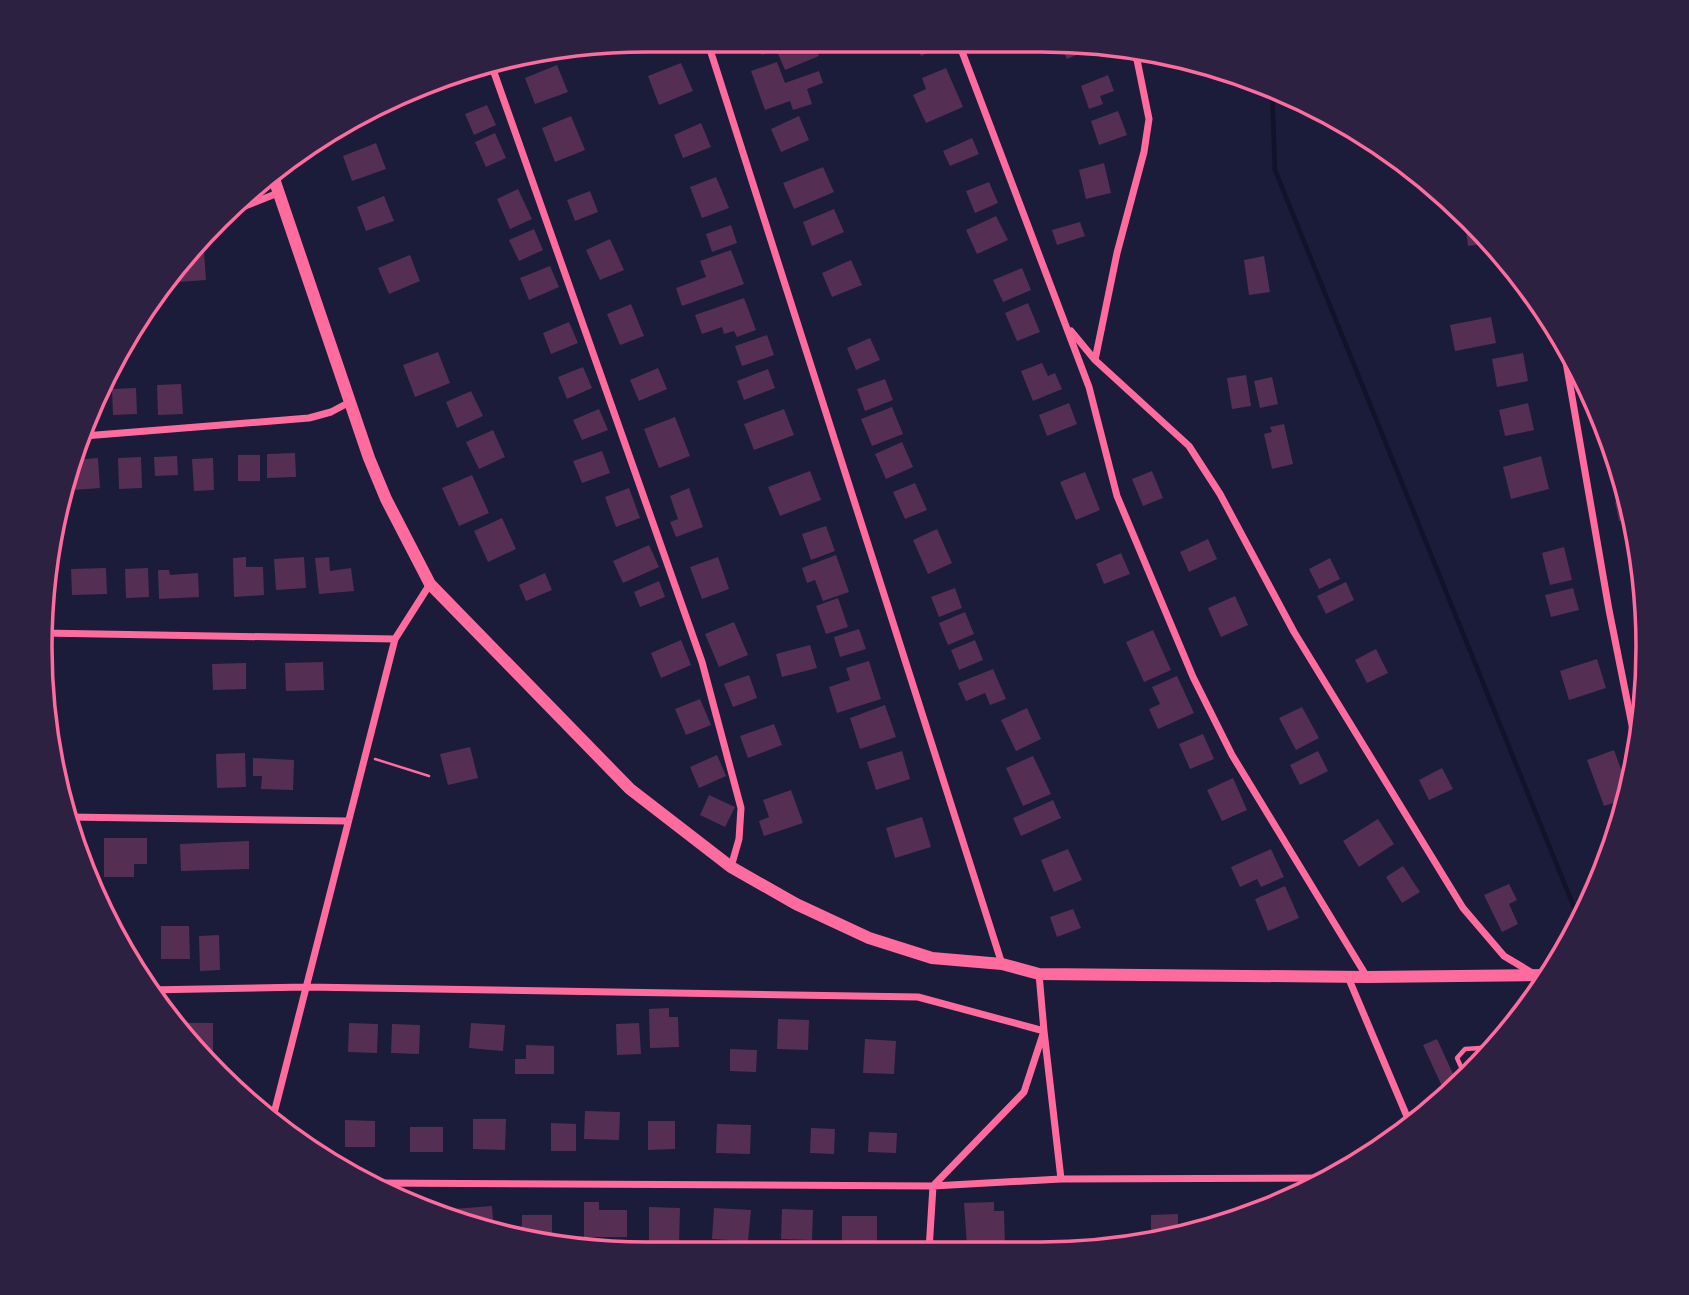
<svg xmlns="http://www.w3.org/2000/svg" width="1689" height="1295" viewBox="0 0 1689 1295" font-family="'Noto Sans',sans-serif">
  <rect width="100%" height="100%" fill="#1b1b3a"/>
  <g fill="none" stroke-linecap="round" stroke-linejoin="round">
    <path stroke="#12122b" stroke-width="4.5" d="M1272 89 1275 170 1580 922"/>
  </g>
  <path fill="#542f53" d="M653 40H686V41L657 52Z
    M756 41H795L796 43 812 41 819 56 785 70 776 49 762 55Z
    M915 41H936L939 48 921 56Z
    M1059 41 1081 42 1094 44 1095 47 1067 59Z
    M777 62 785 83 819 71 823 83 807 89 812 104 793 110 790 101 765 110 751 71Z
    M681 63 693 91 659 105 648 76Z
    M557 65 568 92 535 104 525 78Z
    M474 68 477 75 450 86 447 79Z
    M946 68 963 107 926 123 913 95 926 89 922 78Z
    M1108 75 1114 91 1100 96 1103 104 1089 109 1081 86Z
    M487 105 496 125 474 135 465 114Z
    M1118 111 1127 135 1099 145 1091 121Z
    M571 116 585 150 555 162 542 128Z
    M799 116 809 140 781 152 771 129Z
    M701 123 711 147 683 158 674 135Z
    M495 133 506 158 486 167 475 142Z
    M972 138 979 154 950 166 943 151Z
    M376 143 386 169 352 181 343 156Z
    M1104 163 1111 193 1086 199 1079 170Z
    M823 167 834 192 794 209 783 183Z
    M716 177 729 208 702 218 690 187Z
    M989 182 998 203 975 213 966 191Z
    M518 189 532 219 510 229 497 199Z
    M590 191 598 212 575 221 567 200Z
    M384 196 394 221 366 231 357 207Z
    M834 209 844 232 812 246 803 222Z
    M996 216 1008 240 977 254 966 230Z
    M1080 222 1085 236 1057 245 1052 230Z
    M1465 223 1484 244 1468 246Z
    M731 225 737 243 712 252 706 234Z
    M534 229 543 250 519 261 509 240Z
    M610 239 624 270 600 280 586 250Z
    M731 250 744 284 682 306 676 288 706 277 700 261Z
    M193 251H204L206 280 178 282V271Z
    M410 255 420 281 389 294 378 268Z
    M1264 256 1270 292 1249 295 1244 260Z
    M851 260 862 285 832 297 822 273Z
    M550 266 559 287 529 300 520 278Z
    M1022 268 1031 290 1003 302 993 280Z
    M744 298 756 330 737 337 734 331 724 334 722 327 702 334 695 315Z
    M1028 303 1040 332 1017 341 1005 313Z
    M631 304 644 336 620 345 607 314Z
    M1491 317 1496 343 1455 351 1450 325Z
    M569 322 578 343 551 354 543 333Z
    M767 335 774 355 742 366 735 346Z
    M870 338 880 360 856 370 847 348Z
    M438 352 450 383 415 397 403 365Z
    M1523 353 1528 381 1497 387 1492 359Z
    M1042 363 1048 376 1055 373 1062 389 1033 401 1021 371Z
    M583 367 592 388 567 399 558 377Z
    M658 368 667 389 639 401 630 380Z
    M768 369 775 388 744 400 737 381Z
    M1246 375 1251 406 1232 409 1227 378Z
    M1272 377 1278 404 1260 408 1254 381Z
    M885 379 893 400 865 411 857 389Z
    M181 384 183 414 158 415 157 385Z
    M136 388 137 414 113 415 112 389Z
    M471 391 483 416 457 428 446 402Z
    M1069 403 1077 424 1047 436 1039 415Z
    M1528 403 1534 430 1505 436 1499 410Z
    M892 407 903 434 872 446 861 419Z
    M599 409 608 430 582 440 573 420Z
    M784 409 794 435 754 450 744 424Z
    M675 417 690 456 659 468 644 429Z
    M1284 424 1293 464 1272 469 1264 434 1272 432 1270 427Z
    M493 430 505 457 479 469 466 442Z
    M902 442 913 467 886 479 875 454Z
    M1613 449 1621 475 1610 476 1606 450Z
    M602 451 610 473 582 483 573 461Z
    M295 453 296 477 267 478V454Z
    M238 455H260V481H238Z
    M177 456 178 475 155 476 154 457Z
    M1541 456 1549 489 1511 499 1503 467Z
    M141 457 142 488 119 489 118 458Z
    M98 458 100 488 73 490 71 466 74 460Z
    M213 458 214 490 194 491 192 459Z
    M810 471 821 500 780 516 768 487Z
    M1152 471 1163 498 1143 506 1132 479Z
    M1085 472 1100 510 1076 520 1060 482Z
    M472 475 489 513 459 526 442 488Z
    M915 483 927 510 905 519 893 492Z
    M629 488 640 518 616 527 605 497Z
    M689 488 703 527 676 537 670 522 678 519 670 496Z
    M1628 499 1634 518 1619 521 1615 502Z
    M502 518 516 549 488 562 474 531Z
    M826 526 835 551 811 560 802 534Z
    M937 529 952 563 928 574 913 540Z
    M1208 539 1217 559 1189 572 1180 552Z
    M649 545 659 567 623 583 613 561Z
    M1564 547 1572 580 1550 585 1542 553Z
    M1121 553 1130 574 1104 584 1096 564Z
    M836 555 849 592 823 601 815 580 807 583 802 568Z
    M246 557V567H263L264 595 234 597 233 558Z
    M304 557 306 588 276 590 274 559Z
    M329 557 330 571 351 568 354 591 319 594 315 558Z
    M718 557 729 589 702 599 690 567Z
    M1330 558 1340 579 1319 589 1309 569Z
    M106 568 107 594 72 595 71 569Z
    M148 568 149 597 126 598 125 569Z
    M158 570H169L170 575 198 573 199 597 159 599Z
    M545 573 552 590 526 601 519 585Z
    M1636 575H1642L1643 593H1637Z
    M659 581 665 597 640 607 634 592Z
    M1346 582 1354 600 1326 614 1317 596Z
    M955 588 962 608 939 617 931 597Z
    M1573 588 1579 610 1551 617 1545 595Z
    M1235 596 1248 625 1221 637 1208 608Z
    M838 598 848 627 826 634 816 606Z
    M965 612 974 634 948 645 939 623Z
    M734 622 748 655 719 667 705 634Z
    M859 629 866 649 840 657 834 637Z
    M1647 629 1649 648 1641 649 1638 630Z
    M1153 630 1171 670 1144 682 1126 642Z
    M681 640 691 665 661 678 651 653Z
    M975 640 983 660 959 670 951 650Z
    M810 645 817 668 782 677 776 654Z
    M1376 649 1388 673 1367 683 1355 660Z
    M1597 659 1606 688 1569 700 1560 671Z
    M869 661 881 699 837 713 829 687 850 680 846 668Z
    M323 662 324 690 286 691 285 663Z
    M246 663V689L213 690 212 664Z
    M993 669 1006 699 990 705 985 693 966 701 958 683Z
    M749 675 757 698 733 707 724 684Z
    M1177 676 1194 713 1158 729 1149 709 1160 704 1152 687Z
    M700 699 711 725 686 735 675 709Z
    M885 705 896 737 860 749 850 718Z
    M1302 707 1319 738 1296 750 1279 718Z
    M1027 708 1041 739 1016 751 1001 720Z
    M774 724 782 745 748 758 740 736Z
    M1203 734 1214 759 1190 769 1179 744Z
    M470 747 478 778 448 785 440 754Z
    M1614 750 1629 791 1627 798 1604 806 1587 760Z
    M902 751 910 779 876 790 867 762Z
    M1318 751 1328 771 1300 785 1290 765Z
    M245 753 246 787 217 788 216 754Z
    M717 755 726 776 699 788 690 767Z
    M1033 756 1051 794 1023 806 1006 768Z
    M253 758 294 760 293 790 261 789 262 776H253Z
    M1442 768 1453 789 1429 800 1419 780Z
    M1233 778 1247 810 1222 821 1207 790Z
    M791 790 803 823 764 836 759 821 769 817 763 800Z
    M709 795 735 807 725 827 700 815Z
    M1053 800 1061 818 1021 836 1013 818Z
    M1623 812 1621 820 1616 836 1609 818Z
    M922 817 931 847 895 858 886 828Z
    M1378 819 1394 844 1359 867 1343 841Z
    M104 838H147V864H134V877H104Z
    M249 841V869L181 871 180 844Z
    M1068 849 1082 880 1054 892 1041 860Z
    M1271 849 1284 877 1261 887 1257 879 1240 887 1231 867Z
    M1403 866 1420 892 1402 903 1386 877Z
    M1509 884 1517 900 1509 904 1518 924 1502 932 1484 895Z
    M1285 886 1299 918 1268 931 1255 899Z
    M1073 909 1081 928 1057 937 1050 917Z
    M161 926H189L190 959H161Z
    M219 935 220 970 200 971 199 936Z
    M669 1008V1017H678L679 1047 650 1048 649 1009Z
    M778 1019 809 1020 808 1050 777 1049Z
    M184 1023H213V1054H200L184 1035Z
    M349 1023 378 1024 377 1053 348 1052Z
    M471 1023 505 1025 503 1051 469 1048Z
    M639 1023 641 1054 617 1055 616 1024Z
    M392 1024 420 1025 419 1054 391 1053Z
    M865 1039 896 1041 894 1074 863 1073Z
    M1437 1039 1459 1087 1447 1097 1423 1045Z
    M526 1045 554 1046V1074H515V1059H526Z
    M730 1049 757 1050 756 1072 730 1071Z
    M1486 1059 1473 1074 1469 1066Z
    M585 1111 620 1112 619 1140 584 1139Z
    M473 1119H506L505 1150 473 1149Z
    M345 1120 375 1121V1147H345Z
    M648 1121H675V1149L648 1150Z
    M551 1123 576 1124V1151H551Z
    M717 1124 751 1125 750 1154 716 1153Z
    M410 1127H443V1152H410Z
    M811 1128 835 1129 834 1154 810 1153Z
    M869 1132 897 1133 896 1153 868 1152Z
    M584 1202H599V1210H627V1237H584Z
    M994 1202V1211H1004L1005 1244 967 1246 964 1203Z
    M492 1206 494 1232 454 1223 453 1209Z
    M649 1207 680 1208 679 1244 649 1243Z
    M714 1208 751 1210 748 1241 712 1239Z
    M782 1209 813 1210 812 1240 781 1239Z
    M1178 1214V1236L1151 1242V1215Z
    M522 1215H552V1245L522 1239Z
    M842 1216H877V1241L842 1242Z
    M1101 1240 1138 1241V1245L1100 1250Z"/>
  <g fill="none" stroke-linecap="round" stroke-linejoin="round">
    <path stroke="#ff6b9d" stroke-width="2.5" d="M375 759 429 776"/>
    <path stroke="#ff6b9d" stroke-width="4.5" d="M1467 1080 1457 1058 1465 1049 1495 1047"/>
    <path stroke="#ff6b9d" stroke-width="7" d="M707 40 1002 964
      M958 41 1089 387 1117 496 1193 677 1232 755 1367 977
      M1135 50 1149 119 1144 152 1117 253 1095 360 1189 446 1220 494 1294 632 1463 908 1504 956 1534 974
      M490 61 702 662 741 808 739 839 731 867
      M222 215 278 193
      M1071 331 1095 360
      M1562 339 1609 610 1638 755
      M84 436 309 418 331 412 348 403
      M42 633 395 639
      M68 817 348 821
      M1348 977 1411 1126
      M147 990 306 987 918 997 1044 1031 1061 1179
      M272 1121 395 639 430 584
      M372 1183 933 1186 1061 1179 1328 1178
      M929 1250 933 1186 1024 1092 1044 1031 1039 974"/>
    <path stroke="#ff6b9d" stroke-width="12" d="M273 176 369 458 386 499 430 584 630 789 731 867 796 904 869 938 932 958 1002 964 1039 974 1367 977 1552 975"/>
  </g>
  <path d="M0 0H1689V1295H0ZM647 52H1041A595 595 0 0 1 1636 647V647A595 595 0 0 1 1041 1242H647A595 595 0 0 1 52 647V647A595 595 0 0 1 647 52Z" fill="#2d2142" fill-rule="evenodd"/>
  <path fill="none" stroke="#ff6b9d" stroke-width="3.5" d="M647 52H1041A595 595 0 0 1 1636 647V647A595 595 0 0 1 1041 1242H647A595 595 0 0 1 52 647V647A595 595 0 0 1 647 52Z"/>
</svg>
